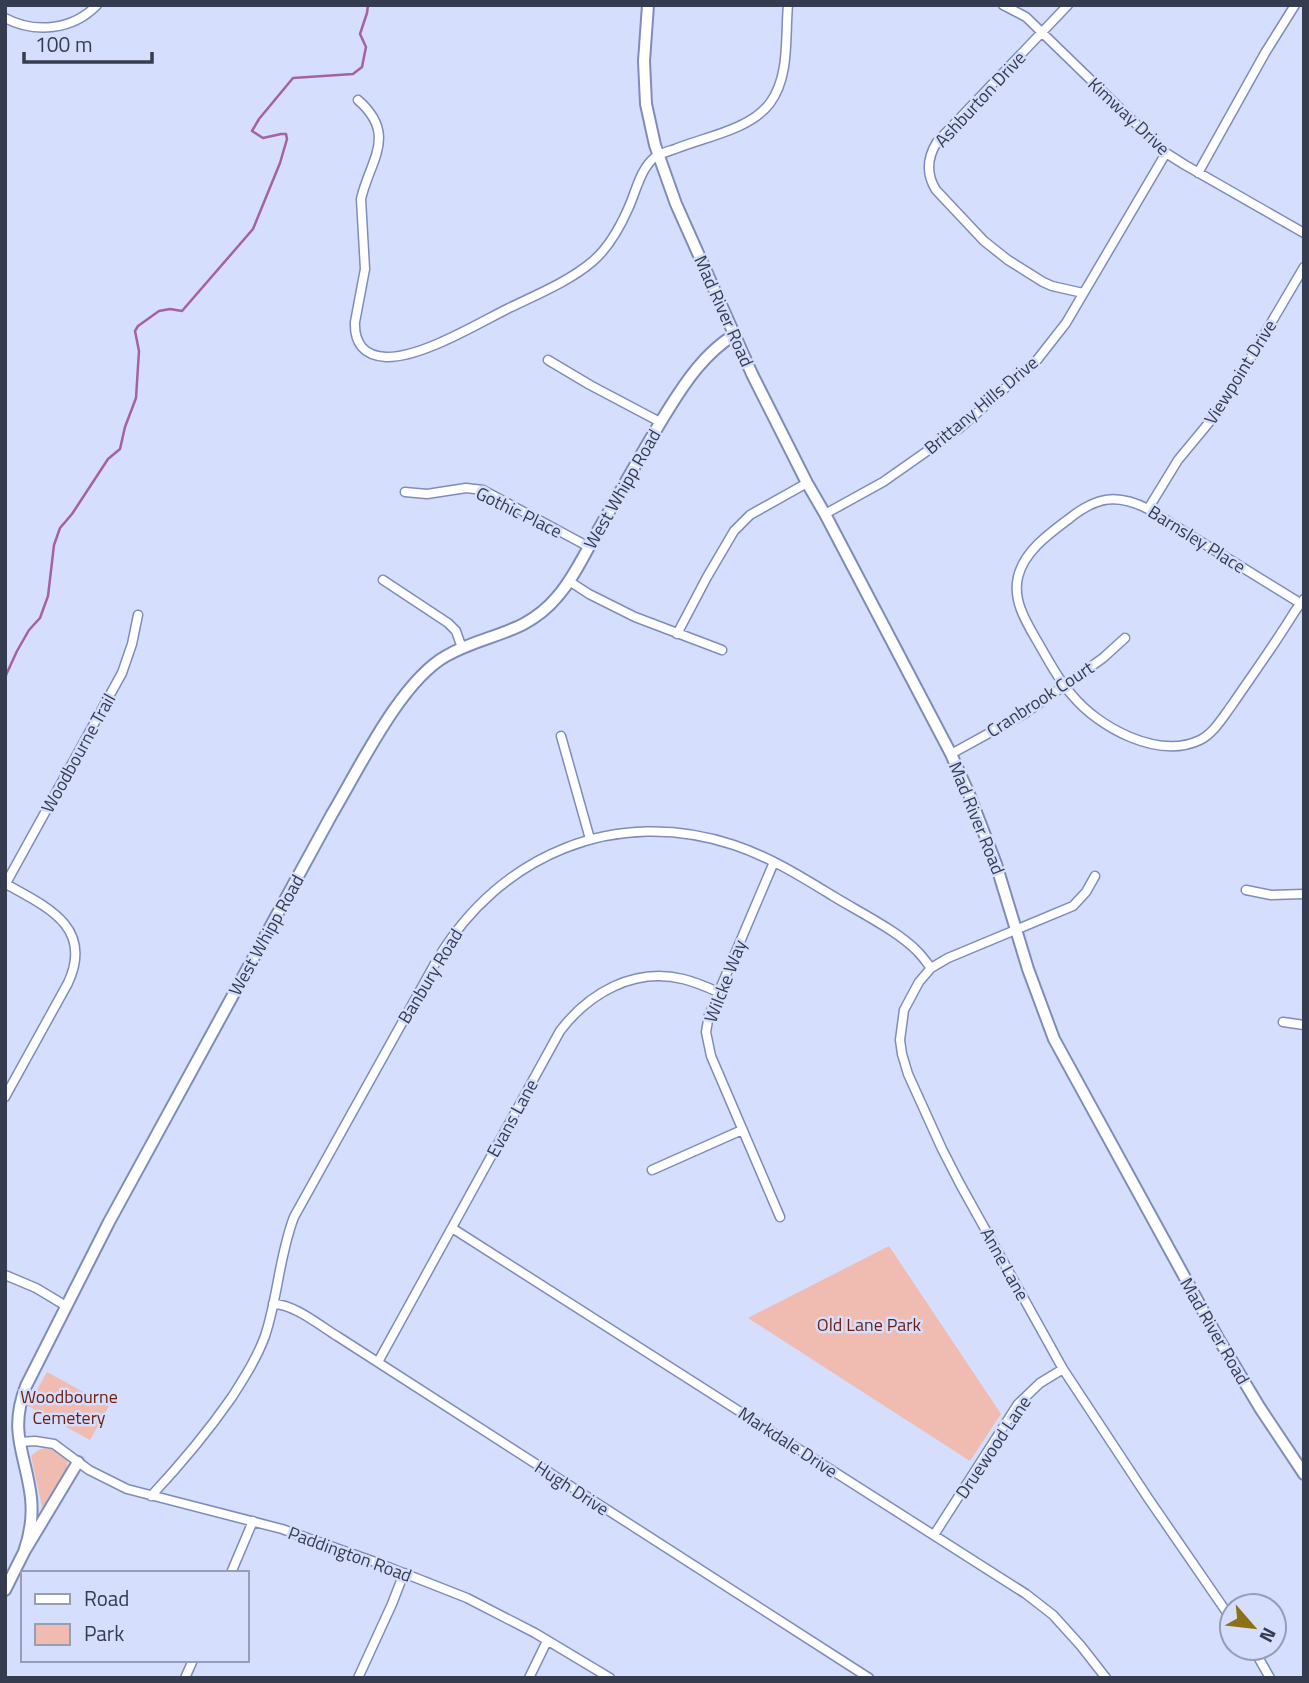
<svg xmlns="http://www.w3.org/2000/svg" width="1309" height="1683" viewBox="0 0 1309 1683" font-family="'Titillium Web',sans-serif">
  <rect width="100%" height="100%" fill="#d5defc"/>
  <path fill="#f0bbb1" d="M889 1246 1001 1414 970 1461 748 1318Z
    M47 1372 109 1406 90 1440 28 1406Z
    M44 1448C54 1449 60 1452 67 1460 69 1480 54 1495 43 1511L31 1456 37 1451Z"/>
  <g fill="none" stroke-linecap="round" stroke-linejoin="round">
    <path stroke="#a462a3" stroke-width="2.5" d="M5 681 6 675 17 651 29 630 40 618 48 596 54 545 60 528 72 514 108 459 120 449 125 427 136 398 139 351 135 331 138 326 159 311 170 309 182 311 253 229 280 163 287 139 286 134H281L263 138 252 131 259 119 293 78 353 74 362 67 366 47 360 34 367 13 368 5"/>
    <defs>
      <path id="street" d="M1003 5 1026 17 1166 153 1185 165 1304 233
        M1068 5 937 142C927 158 926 174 936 190L984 241 1008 260 1043 282 1052 286 1083 293
        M5 18C35 34 73 30 97 5
        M358 100C398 135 370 160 361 199L365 269 355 322C354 343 364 356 386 357 421 358 477 324 509 308 536 295 570 281 593 261 608 248 620 227 628 209 636 192 640 169 655 157 661 153 669 151 675 149 704 137 750 130 770 103 790 76 785 37 788 5
        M1198 173 1265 53 1295 5
        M548 360 590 385 660 422
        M405 492 427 494 466 488 483 490 589 547
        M1148 509 1178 460 1221 408 1304 267
        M825 514 883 482 960 428 1037 360 1066 323 1166 153
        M383 580 448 623 456 631 462 648
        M569 581 589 594 635 617 722 650
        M1300 603 1148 509C1117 493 1096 497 1070 518 1050 533 1024 551 1018 577 1012 602 1028 625 1040 646 1050 663 1059 681 1072 695 1098 727 1158 760 1200 740 1214 733 1223 717 1232 705 1249 680 1267 655 1283 630 1290 620 1296 608 1304 599
        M677 634 707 577 734 531 750 515 807 483
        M561 736 590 839
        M951 754 1024 714 1103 658 1125 638
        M774 862 709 1015 706 1032 711 1056 780 1217
        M1095 876 1086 892 1073 906 948 958 931 968 919 982 904 1010 900 1040 902 1054 908 1074 942 1149 960 1184 1063 1369 1148 1498 1232 1620
        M5 885 122 673 132 644 138 615
        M1246 890 1271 895 1304 894
        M1283 1022 1304 1025
        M5 1097 68 983C94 927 47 907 6 884
        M652 1170 742 1130
        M452 1228 1026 1594 1053 1615 1081 1646 1106 1678
        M5 1275 36 1288 66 1306
        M273 1304C294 1304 319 1325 337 1336L869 1678
        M378 1362 560 1031C589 993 634 967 683 979 695 982 707 987 718 992
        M19 1442 35 1441 54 1444 89 1470 127 1489 282 1529 378 1563 467 1598 535 1633 610 1678
        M151 1496C180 1465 207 1433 232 1397 244 1378 257 1358 265 1336 278 1297 279 1256 294 1217L437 960C500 854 616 806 734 845 770 857 802 877 833 896 859 912 898 931 918 952 923 957 927 963 931 968
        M934 1535 1018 1404 1040 1383 1063 1369
        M231 1573 253 1521
        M1253 1648 1270 1678
        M185 1678 193 1660
        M358 1678 392 1604 404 1573
        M529 1678 547 1641"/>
      <path id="secondary" d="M648 5 644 61 646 104 655 145 676 204 752 374 807 483 825 514 951 754 969 794 996 864 1028 969 1054 1039 1218 1338 1260 1408 1304 1474
        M24 1552C30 1535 33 1517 31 1498 26 1454 8 1433 26 1386L109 1222 332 814C359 769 400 682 446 656 486 633 524 636 557 597 573 579 584 555 596 534 620 493 643 450 668 410 686 381 705 353 734 335
        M5 1590 24 1552 78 1462"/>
    </defs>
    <use href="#street" stroke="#7f8cb9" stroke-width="11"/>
    <use href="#secondary" stroke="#7f8cb9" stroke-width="14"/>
    <use href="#street" stroke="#fff" stroke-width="8"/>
    <use href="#secondary" stroke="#fff" stroke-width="10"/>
  </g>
  <g text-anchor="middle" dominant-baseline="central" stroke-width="5" stroke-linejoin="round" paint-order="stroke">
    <g font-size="18" fill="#363c4f" stroke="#d5defc">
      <text transform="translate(980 99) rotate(-47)">Ashburton Drive</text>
      <text transform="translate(1129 116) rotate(43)">Kimway Drive</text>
      <text transform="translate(724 311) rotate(66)">Mad River Road</text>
      <text transform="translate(1240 372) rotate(-58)">Viewpoint Drive</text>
      <text transform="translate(981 405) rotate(-40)">Brittany Hills Drive</text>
      <text transform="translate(622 489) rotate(-60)">West Whipp Road</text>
      <text transform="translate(519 512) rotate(26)">Gothic Place</text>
      <text transform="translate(1197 539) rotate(32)">Barnsley Place</text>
      <text transform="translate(1040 699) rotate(-33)">Cranbrook Court</text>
      <text transform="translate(78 753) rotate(-61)">Woodbourne Trail</text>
      <text transform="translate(977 818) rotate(68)">Mad River Road</text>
      <text transform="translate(266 935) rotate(-61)">West Whipp Road</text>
      <text transform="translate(430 976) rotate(-59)">Banbury Road</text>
      <text transform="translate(725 981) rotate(-69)">Wilcke Way</text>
      <text transform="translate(512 1118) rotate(-61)">Evans Lane</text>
      <text transform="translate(1005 1264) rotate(61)">Anne Lane</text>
      <text transform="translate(1215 1331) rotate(60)">Mad River Road</text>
      <text transform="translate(788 1442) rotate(33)">Markdale Drive</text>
      <text transform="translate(993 1447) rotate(-56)">Druewood Lane</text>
      <text transform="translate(572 1488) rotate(33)">Hugh Drive</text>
      <text transform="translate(350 1554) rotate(20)">Paddington Road</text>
    </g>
    <g font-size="18" fill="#6c1e12" stroke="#d5defc">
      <text x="869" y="1324">Old Lane Park</text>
      <text x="69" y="1396">Woodbourne<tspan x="69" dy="21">Cemetery</tspan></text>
    </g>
  </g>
  <rect width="1309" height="1683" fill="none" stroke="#363c4f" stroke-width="14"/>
  <rect x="21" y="1571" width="228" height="91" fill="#d5defc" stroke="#959db7" stroke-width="2"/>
  <rect x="35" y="1594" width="35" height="10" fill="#ffffff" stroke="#959db7" stroke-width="2"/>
  <text x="84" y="1606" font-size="21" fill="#363c4f">Road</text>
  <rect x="35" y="1624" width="35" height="21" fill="#f0bbb1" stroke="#959db7" stroke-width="2"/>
  <text x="84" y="1641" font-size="21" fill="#363c4f">Park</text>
  <g transform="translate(1253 1627) rotate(118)"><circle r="33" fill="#d5defc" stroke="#959db7" stroke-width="2"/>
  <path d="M0-5L12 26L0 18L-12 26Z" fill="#8c7216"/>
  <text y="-10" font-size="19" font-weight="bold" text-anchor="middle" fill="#363c4f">N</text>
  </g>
  <path d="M24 52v10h128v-10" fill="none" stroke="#363c4f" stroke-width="3.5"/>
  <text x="35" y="52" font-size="21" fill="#363c4f" stroke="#d5defc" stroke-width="5" paint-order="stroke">100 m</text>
</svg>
